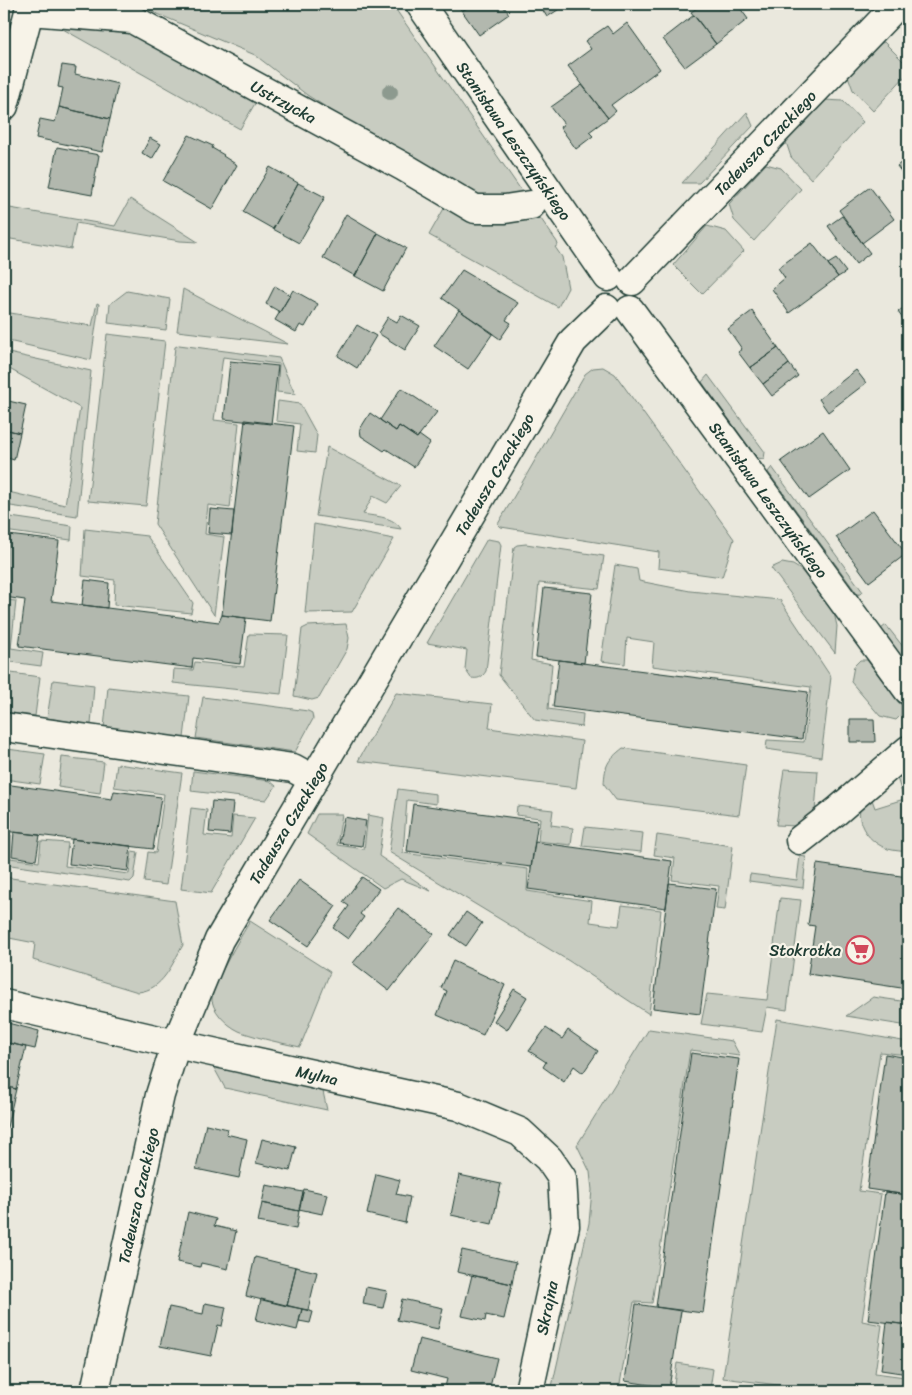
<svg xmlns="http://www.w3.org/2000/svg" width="912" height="1395" viewBox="0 0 912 1395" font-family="Sriracha,sans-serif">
  <rect width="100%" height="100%" fill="#eae8dd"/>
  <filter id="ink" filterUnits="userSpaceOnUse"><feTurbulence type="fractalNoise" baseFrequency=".02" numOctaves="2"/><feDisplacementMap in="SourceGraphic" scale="10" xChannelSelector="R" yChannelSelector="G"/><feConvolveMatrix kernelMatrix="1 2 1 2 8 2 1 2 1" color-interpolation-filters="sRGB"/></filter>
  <g filter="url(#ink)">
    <path fill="#c8ccc1" stroke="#74847a" d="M140 4H392L557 242 558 245 555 247 562 257 568 288 558 307 429 235 446 205 421 168 307 95 255 55 153 12Z
      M54 24 140 33 260 95 240 129Z
      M884 42 908 66V73L873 111 853 90 848 76 873 47Z
      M824 100 843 101 863 122 811 179 791 157 786 142Z
      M747 112 753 126 699 183H682Z
      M766 164 781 168 801 189 754 241 734 220 729 204Z
      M130 199 198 242 180 241 76 223 71 249 5 238 4 243V207L115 226Z
      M707 226 726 231 744 251 702 294 673 265Z
      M183 289 288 344 177 331Z
      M127 291 170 299 166 330 108 323 110 304Z
      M97 303 99 304 91 360 4 340V312L92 326Z
      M107 334 165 341 146 506 88 501Z
      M179 345 279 358 295 394 277 392 279 364 223 357 214 420 239 423 230 508 208 505 205 534 224 537 214 615 155 524 175 347Z
      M4 352 91 371 77 516 4 505V491L65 505 80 408 4 366Z
      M603 367 615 374 734 539 722 577 658 568 659 552 501 527 498 524 585 374 593 368Z
      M708 375 765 452 764 459 757 458 702 382Z
      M278 401 300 404 317 435 315 453 297 451 300 424 276 421Z
      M327 447 401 486 387 503 373 496 363 514C377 517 393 516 401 529L316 516Z
      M772 467 863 592 858 595 768 472Z
      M4 516 72 526 71 540 4 531Z
      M314 524 394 539 352 612 305 613Z
      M85 529 147 536 193 603 191 613 114 605 115 580 82 576Z
      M487 539 499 541 501 545 486 671C482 678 478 679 471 678L465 669 467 650 427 643Z
      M526 544 604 556 599 589 539 583 531 660 552 664 548 709 583 714 582 727 535 720 499 675 514 547 517 545Z
      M782 563 793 565 801 570 834 613 837 626 835 653 771 568Z
      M615 565 637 569 639 581 690 591 780 600 831 677 821 757 766 749 767 740 804 742 811 687 652 666 654 642 627 638 625 664 601 661Z
      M4 600 16 601 11 648 43 653 41 666 4 661Z
      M346 624 349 638 347 649 319 698 312 700 294 696 302 629 308 626Z
      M886 625 908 653V665L881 629Z
      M249 634 288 635 281 694 173 683 174 669 193 670 195 662 244 667Z
      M860 660H867L901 705V715L896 720 880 716 851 682 854 666Z
      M4 672 40 677 35 716 4 712Z
      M53 680 94 685 91 725 47 718Z
      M108 687 189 696 184 738 104 728Z
      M396 693 492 704 489 728 582 741 576 788 358 761Z
      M203 697 308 711 312 713 313 719 295 752 196 738Z
      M623 748 746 765 739 815 616 800 604 784C605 764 608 760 623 748Z
      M7 749 45 754 40 784 4 779Z
      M62 757 104 762 100 793 58 787Z
      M117 764 182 773 166 885 144 882 148 852 156 853 164 794 114 787Z
      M784 769 818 771 815 812 797 826 776 825Z
      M193 771 270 781 276 786 266 800 191 791Z
      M908 774V852C902 851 895 851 888 849 870 843 853 823 862 803 864 800 867 797 870 794L875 808 904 799 896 775Z
      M398 789 436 794V804L407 800 403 853 528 869 527 891 592 901 590 922 619 926 622 905 661 910 649 1014 569 961 389 852Z
      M517 806 553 810 551 825 573 828 571 845 538 841 540 818 516 815Z
      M191 808 207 810 204 835 231 838 233 816 255 818 211 893 181 889Z
      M317 814H342L337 845 364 849 368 815 384 818 379 856 431 891 401 879 383 888 307 834Z
      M585 827 643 833 641 852 582 846Z
      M4 834 11 835 10 858 39 862 41 841 68 843 65 866 129 874 132 851 138 852 134 878 130 882 4 864Z
      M657 835 733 846 725 910 716 909 719 886 672 880 675 858 654 855Z
      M800 856 806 857 803 888 749 881 750 874 797 880Z
      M4 877 175 901 183 945C172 964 163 990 138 992L33 960 35 943 4 937Z
      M780 898 801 900 787 1010 767 1007 762 1032 701 1024 707 994 767 1000Z
      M250 921 330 972 300 1047C281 1043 262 1039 244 1033 231 1029 215 1015 212 1001 210 987 242 935 250 921Z
      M873 997 908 1002V1026L846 1016Z
      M777 1019 908 1042V1055L880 1052 859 1191 881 1194 862 1321 882 1325 875 1373 905 1377 904 1391H825L723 1378Z
      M649 1029 732 1041 740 1056 690 1050 652 1303 634 1302 620 1384 673 1391 677 1363 713 1369 710 1389 705 1391H551L589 1223 592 1190 590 1172 577 1145Z
      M213 1066 322 1087 327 1110 225 1088Z"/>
    <path fill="#b2b8ae" stroke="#1f3d34" d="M456 4H473L462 11Z
      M473 4H502L509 14 479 35 462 11Z
      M539 4H567L547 17Z
      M703 4H737L748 19 716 44 691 12Z
      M694 15 716 44 685 67 663 39Z
      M627 23 660 69 611 105 616 111 608 118 568 66 591 49 585 41 607 26 613 34Z
      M62 65 76 67 75 74 118 84 110 119 59 107 63 88 58 87Z
      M582 85 608 118 589 132 593 136 576 149 560 127 564 124 551 107Z
      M59 107 110 119 102 152 36 138 40 119 55 122Z
      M189 135 213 146 212 148 224 155 223 156 237 165 212 209 163 181Z
      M150 138 161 144 152 159 142 153Z
      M57 147 99 155 92 195 49 187Z
      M908 157V181L897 166Z
      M270 167 298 183 273 229 243 212Z
      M298 183 325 197 299 243 273 229Z
      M870 187 894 219 862 243 839 210Z
      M346 214 378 233 355 276 323 258Z
      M842 216 870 253 856 264 828 226Z
      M378 233 406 248 383 291 355 276Z
      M812 243 838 277 789 313 772 289 785 278 778 268Z
      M836 259 846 272 838 277 828 264Z
      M462 270 518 303 506 320 511 323 500 339 442 298Z
      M275 286 290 295 280 312 266 304Z
      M293 290 318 304 305 327 300 325 296 332 275 320Z
      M908 304V326L898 312Z
      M459 310 493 333 468 369 434 346Z
      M752 311 778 348 750 368 738 352 742 349 728 329Z
      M401 315 420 326 405 350 378 333 388 317 397 322Z
      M357 325 376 336 357 368 338 356Z
      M778 348 789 364 763 384 750 368Z
      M230 361 278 366 271 424 224 419Z
      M789 364 798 376 772 396 763 384Z
      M856 370 866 383 828 412 819 399Z
      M401 388 437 412 417 438 399 426 396 431 380 420Z
      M4 400 26 405 20 433 4 429Z
      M370 413 396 431 399 426 417 438 419 435 430 443 414 467 386 449 384 451 361 436 360 429Z
      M245 420 294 426 270 621 222 615Z
      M4 429 20 433 14 460 4 457Z
      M823 431 850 470 809 499 781 461Z
      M210 509 234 511 232 535 208 533Z
      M873 510 906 554 869 582 836 537Z
      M8 535 59 541 51 601 219 622 222 615 246 618 240 664 193 658 192 668 19 646 25 600 4 597V566Z
      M85 580 109 583 107 608 82 605Z
      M544 588 592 593 584 663 536 657Z
      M559 660 808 692 802 739 553 707Z
      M850 719H874L875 742H850Z
      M4 784 112 799 114 791 161 797 153 849 4 831Z
      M212 801 233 803 230 834 209 832Z
      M413 804 538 821 531 867 407 851Z
      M344 817 366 821 362 846 339 843Z
      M14 832 40 835 36 860 12 856Z
      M72 839 131 846 128 871 69 864Z
      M535 842 672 861 666 908 528 889Z
      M817 864 908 877V989L808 974 815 926 808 925Z
      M362 877 379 889 360 914 364 917 348 939 333 928 349 906 343 902Z
      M299 880 336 906 308 946 270 920Z
      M669 883 716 889 700 1014 653 1008Z
      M398 908 434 934 389 991 353 963Z
      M466 912 482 923 466 946 450 935Z
      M453 961 505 985 483 1035 437 1015 447 991 441 988Z
      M514 989 527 997 507 1030 494 1021Z
      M4 1022 39 1031 35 1049 4 1042Z
      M546 1028 562 1039 568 1030 598 1051 583 1073 574 1066 564 1082 543 1067 546 1062 529 1051Z
      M4 1042 26 1047 16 1089 4 1086Z
      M691 1053 739 1059 703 1313 656 1307Z
      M885 1054 908 1058V1195L867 1189Z
      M4 1086 16 1089 4 1140Z
      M206 1124 228 1129 226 1134 247 1139 239 1178 196 1169Z
      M262 1139 296 1147 290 1171 256 1163Z
      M376 1174 400 1180 396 1194 410 1197 405 1223 367 1214Z
      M459 1175 501 1184 492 1224 451 1215Z
      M266 1185 303 1192 299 1211 262 1203Z
      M304 1189 327 1194 322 1214 299 1209Z
      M885 1192 908 1195V1325L868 1320Z
      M262 1203 299 1211 296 1229 258 1222Z
      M188 1212 216 1219 214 1226 236 1231 228 1269 201 1263 200 1267 177 1262Z
      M462 1250 516 1262 512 1284 457 1272Z
      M255 1257 296 1267 287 1306 246 1296Z
      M296 1267 317 1272 308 1310 287 1306Z
      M472 1275 512 1284 504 1319 486 1315 485 1321 462 1316Z
      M366 1287 387 1291 383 1308 363 1304Z
      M261 1299 302 1309 297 1330 256 1320Z
      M402 1299 443 1308 438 1329 397 1320Z
      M205 1303 226 1307 222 1326 218 1325 211 1356 160 1346 169 1307 203 1314Z
      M636 1304 681 1311 669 1388 625 1381Z
      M302 1309 313 1312 310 1323 299 1321Z
      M887 1322 908 1325V1374L881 1370Z
      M419 1339 497 1358 489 1391H444L447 1379 411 1370Z
      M151 1386 176 1391H150Z
      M360 1388 375 1391H359Z"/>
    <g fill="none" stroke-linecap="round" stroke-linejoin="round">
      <defs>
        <g id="minor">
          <path id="s1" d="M420 4 608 277"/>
          <path id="s2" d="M29 11 132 19 404 167 475 209H505L531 205"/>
          <path d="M4 106 31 4"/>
          <path id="s3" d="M632 281 898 4"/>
          <path id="s4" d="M630 310 908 690"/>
          <path d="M4 727 293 768 313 779"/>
          <path d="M800 840 837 811 908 750"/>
          <path id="s5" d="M4 1004 176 1044 458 1106 520 1132 549 1159 562 1178 565 1226 529 1391"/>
          <path id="s6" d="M95 1391 160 1095 176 1044 219 940 573 341 606 309"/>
        </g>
      </defs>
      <use href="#minor" stroke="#1f3d34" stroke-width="31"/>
      <use href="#minor" stroke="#f7f3e8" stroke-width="28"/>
    </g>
    <circle fill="#8d9a8f" cx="390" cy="92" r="8"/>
  </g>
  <defs>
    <symbol id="supermarket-ring" viewBox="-11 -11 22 22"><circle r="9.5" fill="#f7f3e8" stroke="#d1495b" stroke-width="1.5"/><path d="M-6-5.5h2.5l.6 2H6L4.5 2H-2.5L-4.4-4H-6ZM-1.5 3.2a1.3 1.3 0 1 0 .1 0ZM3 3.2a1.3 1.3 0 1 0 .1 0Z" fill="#d1495b"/></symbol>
  </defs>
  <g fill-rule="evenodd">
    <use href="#supermarket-ring" x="844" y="934" width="32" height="32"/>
  </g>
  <g text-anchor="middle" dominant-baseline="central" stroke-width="4.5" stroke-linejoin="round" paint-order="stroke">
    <g font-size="16" fill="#1f3d34" stroke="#f7f3e8">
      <text stroke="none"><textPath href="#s2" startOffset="276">Ustrzycka</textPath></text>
      <text stroke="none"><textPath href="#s1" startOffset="166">Stanisława Leszczyńskiego</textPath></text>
      <text stroke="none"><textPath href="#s3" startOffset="192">Tadeusza Czackiego</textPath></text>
      <text stroke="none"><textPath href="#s6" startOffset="1010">Tadeusza Czackiego</textPath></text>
      <text stroke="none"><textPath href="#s4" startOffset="235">Stanisława Leszczyńskiego</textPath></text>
      <text stroke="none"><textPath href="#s6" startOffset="605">Tadeusza Czackiego</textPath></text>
      <text stroke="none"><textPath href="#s5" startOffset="321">Mylna</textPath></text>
      <text stroke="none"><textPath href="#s6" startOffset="200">Tadeusza Czackiego</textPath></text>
      <text transform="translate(547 1308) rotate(-78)">Skrajna</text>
    </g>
    <g font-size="16" fill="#1f3d34" stroke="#f7f3e8" text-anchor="end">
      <text x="841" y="950">Stokrotka</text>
    </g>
  </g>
  <rect width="912" height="1395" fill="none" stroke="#f7f3e8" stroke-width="20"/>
  <rect x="10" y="10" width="892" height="1375" fill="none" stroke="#1f3d34" stroke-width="2" filter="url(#ink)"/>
</svg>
